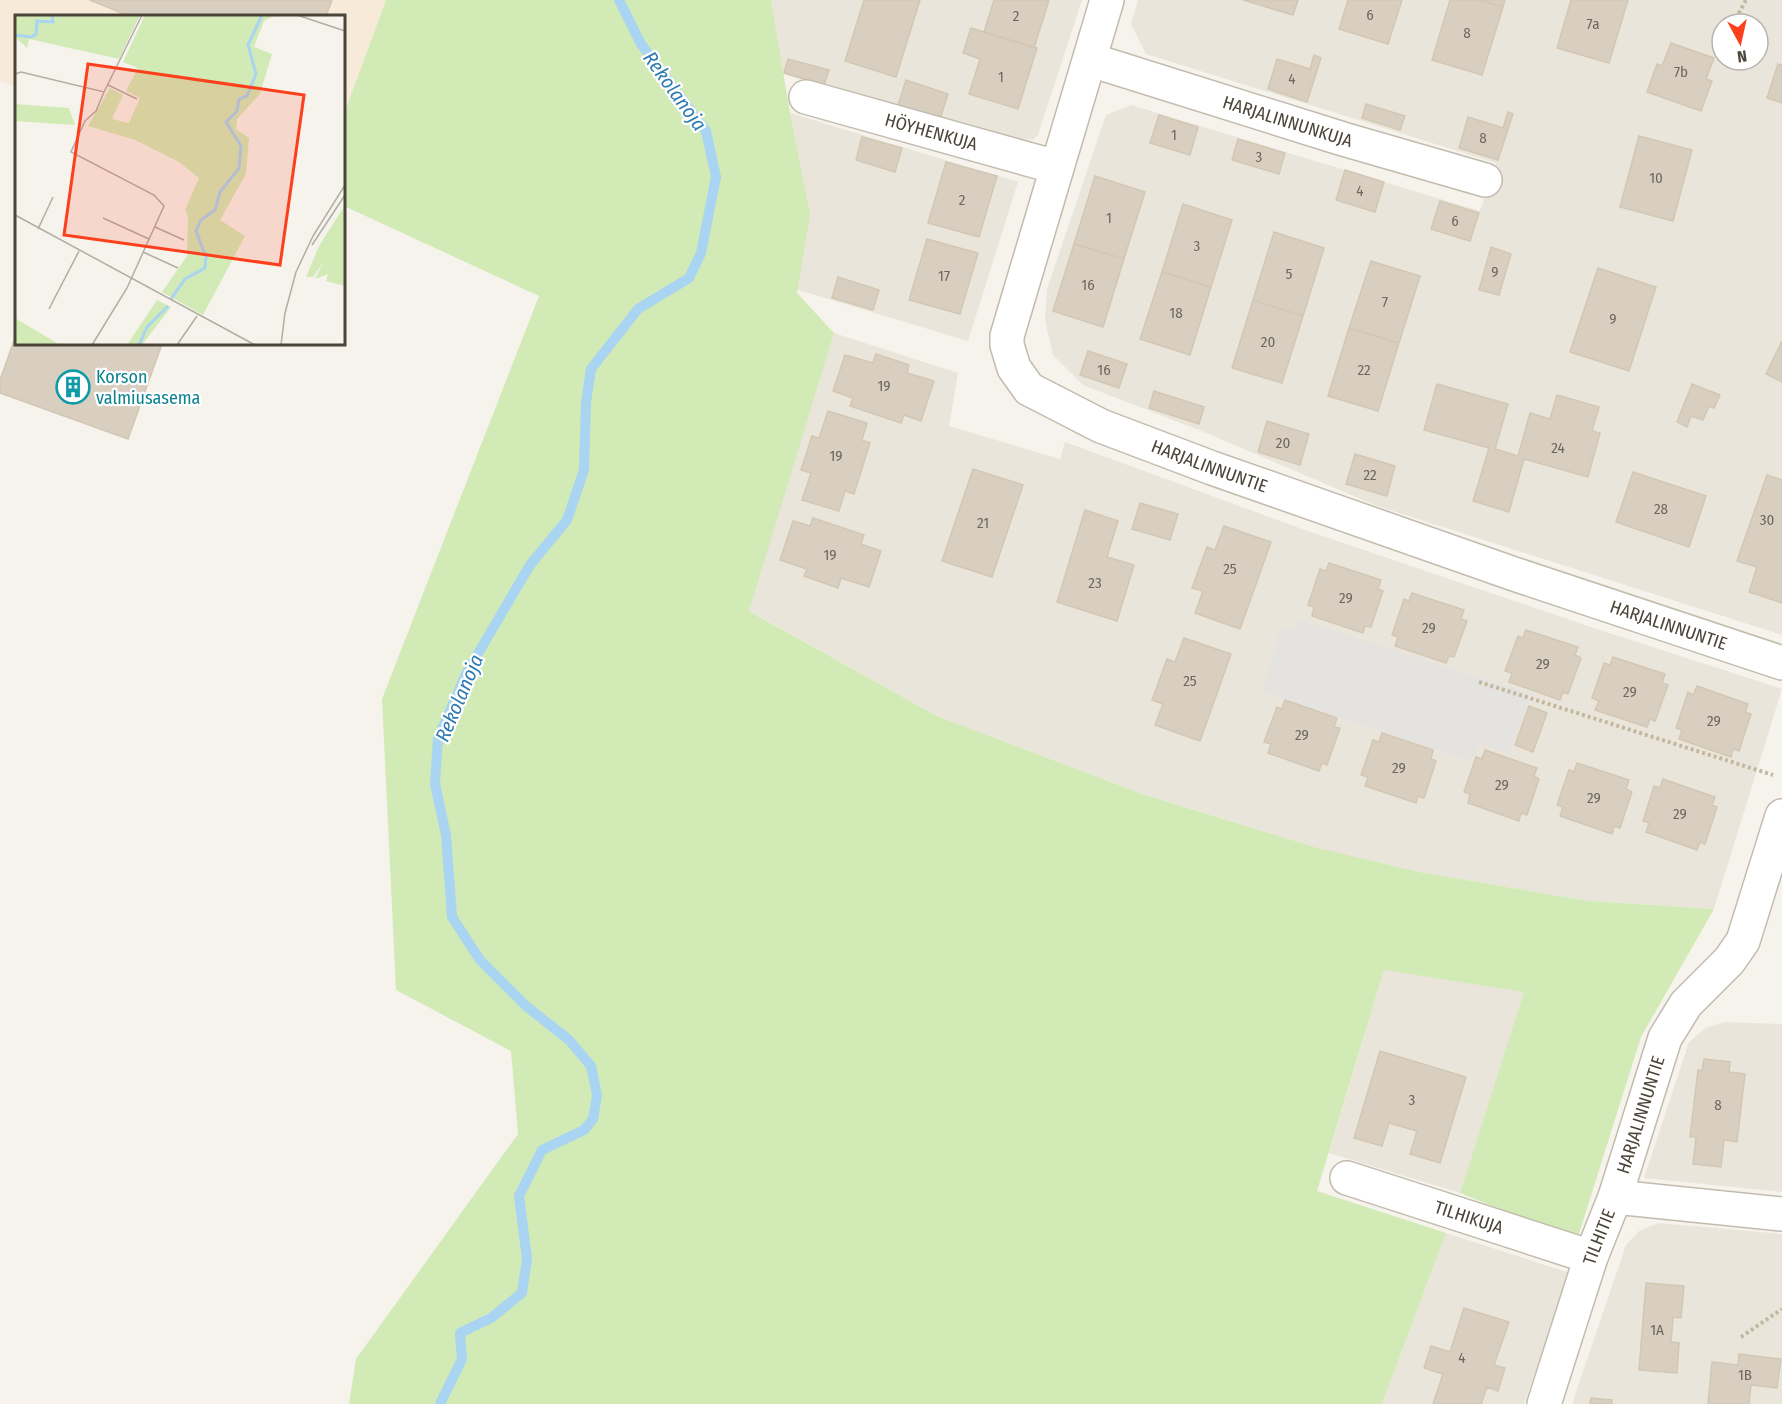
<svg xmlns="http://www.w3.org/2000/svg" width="1782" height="1404" viewBox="0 0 1782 1404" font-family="'Fira Sans Condensed',sans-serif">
  <rect width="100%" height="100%" fill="#f6f3ec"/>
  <path fill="#eae5da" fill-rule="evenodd" d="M771 0H1082L1038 135 1033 140 1012 137 1008 140 783 74Z
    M1138 0H1782V635L1377 506 1204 432 1083 385 1053 355 1045 320 1047 289 1106 115 1131 105 1480 211 1496 163 1146 54 1131 24ZM1722 24H1758V60H1722Z
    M790 113 1018 182 968 341 795 289Z
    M834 333 958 373 949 426 1060 459 1065 442 1305 530 1600 630 1782 689 1714 909 1589 901 1419 872 1328 851 1142 794 937 716 748 610Z
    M1384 970 1525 991 1460 1193 1329 1153Z
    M1724 1022 1782 1024V1192L1644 1178 1689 1042 1706 1028Z
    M1659 1223 1782 1234V1404H1572L1626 1245 1639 1231Z
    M1446 1233 1570 1273 1524 1404H1382Z"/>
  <path fill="#f7ead8" d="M0 0H386L344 114V16H16V87L0 81Z"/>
  <path fill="#d2eab5" d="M386 0H771L790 113 810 215 797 293 834 333 749 611 937 716 1142 794 1318 848 1419 872 1589 901 1714 909 1641 1037 1577 1240 1460 1193 1524 992 1384 970 1317 1191 1446 1233 1382 1404H349L356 1359 518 1134 511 1051 396 990 382 699 539 296 344 206V114Z"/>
  <path fill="#e5e3e0" d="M1298 619 1531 694 1510 754 1479 744 1470 761 1262 692 1281 627 1293 630Z"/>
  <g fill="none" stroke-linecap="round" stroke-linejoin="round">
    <path stroke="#a9d4f2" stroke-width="10" d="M440 1404 462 1359 460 1333 491 1318 522 1293 527 1259 519 1196 542 1150 584 1130 593 1119 597 1095 591 1066 569 1040 526 1006 480 960 452 917 446 835 435 784 438 738 466 674 530 565 567 520 584 470 586 402 591 369 638 309 689 278 701 253 716 177 706 131 641 44 619 0"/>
  </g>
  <path fill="#d8cfc1" stroke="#d3c7b4" stroke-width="1.5" d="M90 0H332L326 16H129Z
    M864 0H920L896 77 845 61Z
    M994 0H1049L1034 48 984 32Z
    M1243 0H1298L1293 15Z
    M1348 0H1402L1388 44 1339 29Z
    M1450 0H1479L1503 7 1482 75 1432 60Z
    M1479 0H1505L1503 7Z
    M1571 0H1628L1609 63 1557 48Z
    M971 28 1037 48 1018 109 969 94 980 59 963 53Z
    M1671 43 1714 58 1706 79 1712 81 1701 111 1647 92 1657 64 1662 66Z
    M1314 55 1321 58 1307 102 1268 89 1277 59 1310 69Z
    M788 59 829 70 824 85 784 73Z
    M1778 64 1782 65V103L1767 98Z
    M906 80 948 94 940 119 898 105Z
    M1366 104 1405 116 1400 130 1362 118Z
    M1508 112 1513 114 1498 160 1459 148 1468 117 1503 128Z
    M1159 115 1198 127 1190 155 1150 143Z
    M1639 136 1692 150 1673 221 1620 207Z
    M862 137 902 148 895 172 856 160Z
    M1238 139 1285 153 1279 174 1232 160Z
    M946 162 997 176 979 237 928 223Z
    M1345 170 1384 182 1375 212 1336 200Z
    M1095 176 1145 192 1124 259 1074 244Z
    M1440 201 1479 213 1470 241 1431 229Z
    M1183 204 1232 220 1211 287 1162 272Z
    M1274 232 1324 248 1303 316 1253 300Z
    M927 239 978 253 960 314 909 300Z
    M1074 244 1124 259 1103 327 1053 311Z
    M1491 247 1511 254 1499 295 1479 290Z
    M1371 261 1420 276 1399 343 1349 328Z
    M1598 268 1656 287 1629 371 1570 352Z
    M1162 272 1211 287 1190 355 1140 339Z
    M838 277 879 290 873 310 832 298Z
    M1253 300 1303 316 1282 383 1232 368Z
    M1349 328 1399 343 1378 411 1328 396Z
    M16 335V344H162L128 439 0 393V380Z
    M1782 341V382L1766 374Z
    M1088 351 1127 364 1119 388 1080 375Z
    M876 354 909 365 907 373 934 381 921 421 904 415 901 423 850 406 853 398 833 391 845 355 873 363Z
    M1437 384 1508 404 1495 449 1518 456 1530 413 1550 419 1557 395 1599 407 1592 431 1600 433 1588 477 1524 459 1509 512 1473 501 1489 448 1424 430Z
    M1692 384 1720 395 1714 408 1709 406 1703 420 1691 416 1687 427 1677 422Z
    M1154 391 1204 407 1199 424 1149 408Z
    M828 411 867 423 862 440 870 443 854 494 845 491 839 511 802 500 811 473 801 470 812 436 819 438Z
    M1267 421 1309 434 1300 465 1258 452Z
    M1355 454 1395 466 1387 496 1346 484Z
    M973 469 1023 485 992 577 942 561Z
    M1633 472 1706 496 1689 547 1616 522Z
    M1767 475 1782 480V603L1749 592 1757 567 1737 561Z
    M1140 503 1178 514 1170 540 1132 529Z
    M1085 510 1118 521 1107 557 1134 565 1117 621 1057 602Z
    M813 518 864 535 861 544 881 551 869 587 841 578 838 588 804 576 807 569 780 560 793 521 810 526Z
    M1224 526 1271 542 1240 629 1195 613 1203 591 1192 588 1207 547 1215 550Z
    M1329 563 1381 580 1378 589 1383 591 1371 627 1365 626 1363 633 1312 616 1314 607 1308 605 1320 569 1326 571Z
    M1412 593 1464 610 1461 619 1467 621 1454 657 1449 656 1446 663 1395 646 1398 637 1392 635 1404 599 1409 601Z
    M1526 630 1578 647 1575 655 1581 658 1568 694 1563 692 1560 700 1509 682 1512 673 1505 671 1518 636 1523 638Z
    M1184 638 1231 654 1200 741 1155 725 1163 704 1152 700 1167 659 1175 662Z
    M1613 657 1665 674 1662 683 1668 685 1655 721 1650 719 1647 727 1595 710 1599 701 1592 698 1604 663 1610 665Z
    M1697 686 1748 704 1745 712 1751 714 1739 751 1733 749 1731 757 1679 739 1682 730 1676 728 1688 692 1693 695Z
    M1285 700 1337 718 1334 727 1340 728 1327 765 1322 763 1319 771 1268 753 1271 744 1264 742 1277 707 1282 709Z
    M1529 706 1547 713 1533 752 1515 745Z
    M1382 733 1433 750 1431 759 1436 761 1424 798 1418 796 1416 803 1365 786 1368 777 1361 775 1373 740 1379 742Z
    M1485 750 1537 768 1534 776 1539 779 1527 815 1521 813 1519 821 1468 803 1470 794 1464 792 1476 757 1482 759Z
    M1577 763 1629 780 1626 789 1632 792 1620 828 1614 826 1612 834 1560 816 1563 807 1557 805 1569 770 1574 772Z
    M1663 779 1715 797 1712 805 1717 807 1705 844 1700 842 1697 850 1646 832 1649 823 1643 821 1654 786 1660 788Z
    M1380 1051 1466 1077 1440 1163 1410 1154 1417 1131 1389 1123 1382 1146 1354 1138Z
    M1704 1059 1730 1062 1729 1072 1745 1074 1737 1142 1724 1140 1721 1167 1693 1164 1696 1137H1690L1698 1070 1702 1071Z
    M1646 1283 1684 1286 1681 1318 1673 1317 1671 1342 1679 1343 1677 1373 1639 1370Z
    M1464 1308 1509 1322 1494 1365 1505 1368 1498 1391 1487 1387 1481 1404H1433L1443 1374 1424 1368 1431 1346 1450 1352Z
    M1739 1354 1781 1359 1777 1388 1751 1385 1749 1404H1708L1712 1362 1738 1365Z
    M1591 1398 1612 1400V1404H1590Z"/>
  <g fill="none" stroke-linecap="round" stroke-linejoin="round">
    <defs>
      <g id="street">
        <path id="s1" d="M1107 0 1007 336V345L1014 368 1029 389 1101 426 1212 468 1514 574 1782 663"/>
        <path id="s2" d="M1091 60 1343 139 1485 180"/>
        <path id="s3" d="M806 97 1056 167"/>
        <path id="s4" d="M1347 1178 1591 1257"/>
        <path id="s5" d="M1615 1197 1665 1038 1686 1004 1729 961 1743 941 1782 816"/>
        <path id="s6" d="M1544 1404 1591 1257 1615 1197 1782 1214"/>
      </g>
    </defs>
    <use href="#street" stroke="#c2bbae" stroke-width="36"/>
    <path stroke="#c4b79f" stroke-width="4" stroke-dasharray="3 3" stroke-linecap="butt" d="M1733 24 1746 0
      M1719 58 1722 50
      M1479 682 1773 775
      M1741 1337 1782 1309"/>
    <use href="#street" stroke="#fff" stroke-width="33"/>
  </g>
  <defs>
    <symbol id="building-ring" viewBox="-11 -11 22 22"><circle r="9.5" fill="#fff" stroke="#0f9aa8" stroke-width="1.5"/><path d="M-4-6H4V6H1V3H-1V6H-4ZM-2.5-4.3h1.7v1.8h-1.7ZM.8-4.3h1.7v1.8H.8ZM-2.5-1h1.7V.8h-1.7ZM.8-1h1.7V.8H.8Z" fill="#0f9aa8"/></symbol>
  </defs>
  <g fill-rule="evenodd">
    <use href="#building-ring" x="54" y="368" width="38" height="38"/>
  </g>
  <g text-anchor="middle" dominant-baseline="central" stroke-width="4.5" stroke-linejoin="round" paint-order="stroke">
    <g font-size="15" fill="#6e675b">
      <text x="1370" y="15">6</text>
      <text x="1016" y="16">2</text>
      <text x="1593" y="24">7a</text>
      <text x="1467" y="33">8</text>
      <text x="1681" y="72">7b</text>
      <text x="1001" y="77">1</text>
      <text x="1292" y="79">4</text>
      <text x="1174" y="135">1</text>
      <text x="1483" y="138">8</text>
      <text x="1259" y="157">3</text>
      <text x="1656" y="178">10</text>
      <text x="1360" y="191">4</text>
      <text x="962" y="200">2</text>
      <text x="1109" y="218">1</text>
      <text x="1455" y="221">6</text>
      <text x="1197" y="246">3</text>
      <text x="1495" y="272">9</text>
      <text x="1289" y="274">5</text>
      <text x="944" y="276">17</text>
      <text x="1088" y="285">16</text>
      <text x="1385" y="302">7</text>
      <text x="1176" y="313">18</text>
      <text x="1613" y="319">9</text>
      <text x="1268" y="342">20</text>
      <text x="1104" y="370">16</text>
      <text x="1364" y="370">22</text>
      <text x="884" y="386">19</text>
      <text x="1283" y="443">20</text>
      <text x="1558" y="448">24</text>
      <text x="836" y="456">19</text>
      <text x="1370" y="475">22</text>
      <text x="1661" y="509">28</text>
      <text x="1767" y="520">30</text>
      <text x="983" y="523">21</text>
      <text x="830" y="555">19</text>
      <text x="1230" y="569">25</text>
      <text x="1095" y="583">23</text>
      <text x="1346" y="598">29</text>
      <text x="1429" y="628">29</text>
      <text x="1543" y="664">29</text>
      <text x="1190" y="681">25</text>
      <text x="1630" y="692">29</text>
      <text x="1714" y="721">29</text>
      <text x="1302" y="735">29</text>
      <text x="1399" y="768">29</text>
      <text x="1502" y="785">29</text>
      <text x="1594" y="798">29</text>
      <text x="1680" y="814">29</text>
      <text x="1412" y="1100">3</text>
      <text x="1718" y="1105">8</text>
      <text x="1657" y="1330">1A</text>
      <text x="1462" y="1358">4</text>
      <text x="1745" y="1375">1B</text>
    </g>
    <g font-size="18" fill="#4b4439" stroke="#fff">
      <text stroke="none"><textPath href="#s2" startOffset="206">HARJALINNUNKUJA</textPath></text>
      <text stroke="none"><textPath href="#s3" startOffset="130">HÖYHENKUJA</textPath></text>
      <text stroke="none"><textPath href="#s1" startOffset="606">HARJALINNUNTIE</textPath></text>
      <text stroke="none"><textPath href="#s1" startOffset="1092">HARJALINNUNTIE</textPath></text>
      <text stroke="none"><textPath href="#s5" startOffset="86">HARJALINNUNTIE</textPath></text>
      <text stroke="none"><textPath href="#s4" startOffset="128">TILHIKUJA</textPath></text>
      <text stroke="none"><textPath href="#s6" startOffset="176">TILHITIE</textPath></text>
    </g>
    <g font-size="18" fill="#0d838f" stroke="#fff" text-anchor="start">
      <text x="96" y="377">Korson<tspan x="96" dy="21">valmiusasema</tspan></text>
    </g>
    <g font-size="20" font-style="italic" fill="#2e7ab2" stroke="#fff">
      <text transform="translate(675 91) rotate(54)">Rekolanoja</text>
      <text transform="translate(459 698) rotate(-67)">Rekolanoja</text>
    </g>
  </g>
  <g transform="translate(15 15)">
    <rect width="330" height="330" fill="#f6f3ec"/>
    <path d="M0 0H125L104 44 14 24 12 33 0 22ZM130 0H261L249 6 239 32 257 39 245 79 222 104 221 114 234 123 231 159 205 205 230 221 188 300 147 277 172 241 173 201 170 195 184 163 164 147 120 125 73 111 95 73 108 80 97 104 114 108 125 83 111 76 123 53 108 47ZM0 89 54 93 60 110 0 106ZM330 190V271L311 266 313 259 300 264 308 248 298 262H291L304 231ZM142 285 156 292 127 330H112ZM0 303 45 330H46H0Z" fill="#d2eab5"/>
    <path fill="none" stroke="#a9d4f2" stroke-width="3" d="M0 20 16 22 21 19 22 6 38 7 37 0M156 284 170 264 190 253 191 242 181 216 186 205 200 195 205 177 224 153 226 131 211 107 222 96 224 84 232 81 241 59 233 30 247 0M124 330 132 312 153 291"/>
    <path fill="none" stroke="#b2ada4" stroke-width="1.5" d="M282 0 330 16M0 59 6 57 89 77 127 0M93 70 122 84M0 200 240 330M88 203 134 224M140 212 169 225M23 214 38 182M297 230 330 180M128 237 163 253M34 294 64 236M77 330 112 273 149 191 139 180 56 137 70 106 81 96 89 77M162 330 182 301M266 330 270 298 281 257 298 221 330 170"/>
    <path fill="#fc3f1d" fill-opacity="0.15" stroke="#fc3f1d" stroke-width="3" d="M73 49 289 80 265 250 49 220Z"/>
    <rect width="330" height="330" fill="none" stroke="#4b4439" stroke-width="3"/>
  </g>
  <g transform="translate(1740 42) rotate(172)"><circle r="28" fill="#ffffff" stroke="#b7b4b0" stroke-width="1.5"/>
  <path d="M0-4.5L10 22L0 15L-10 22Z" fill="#fc3f1d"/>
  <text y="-9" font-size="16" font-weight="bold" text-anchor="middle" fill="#4b4439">N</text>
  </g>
</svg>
